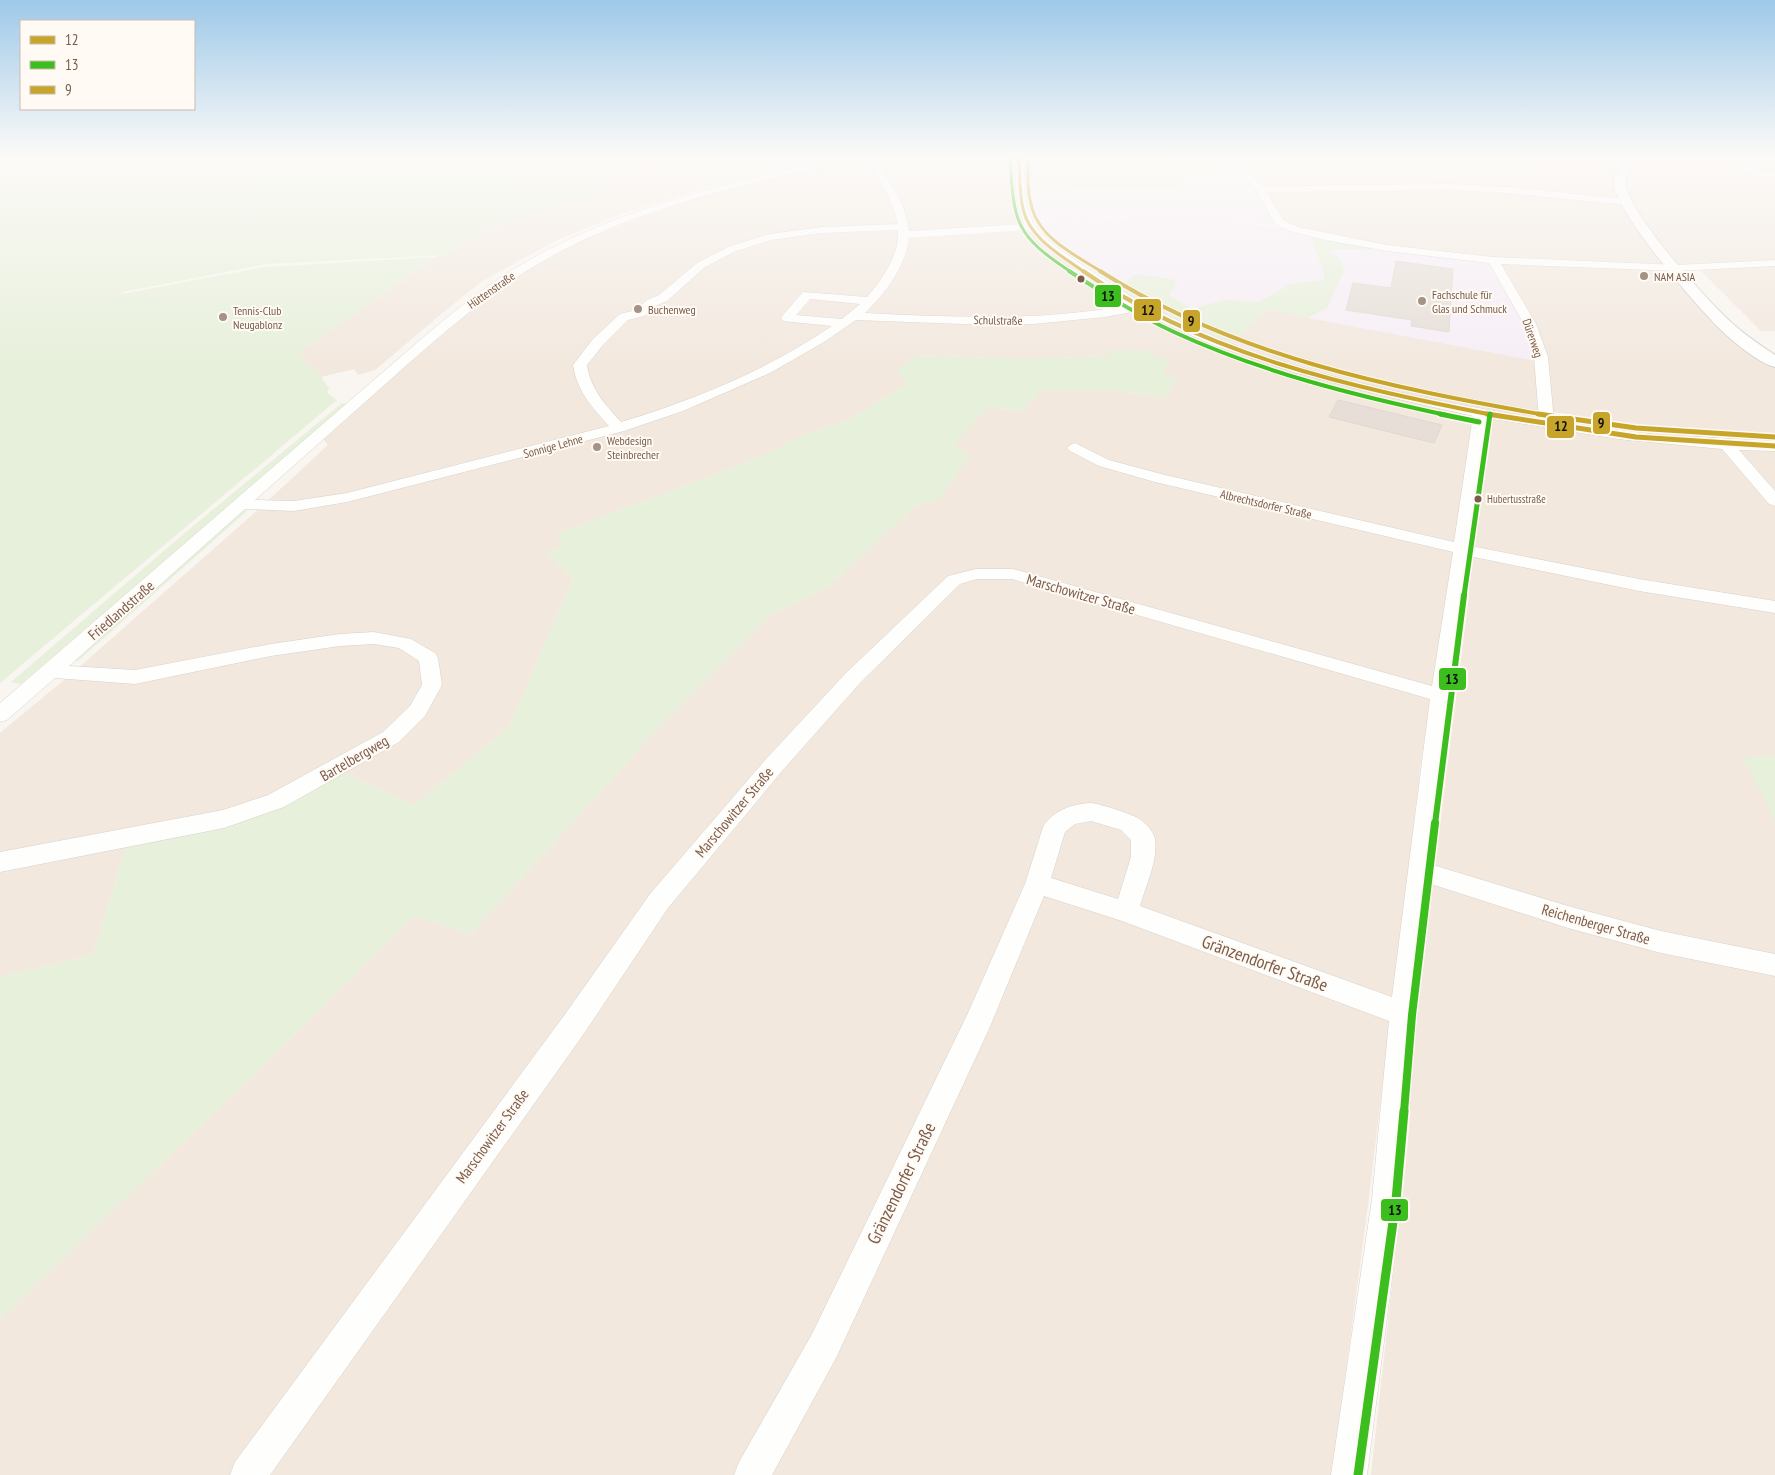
<svg xmlns="http://www.w3.org/2000/svg" width="1775" height="1475" viewBox="0 0 1775 1475" font-family="'PT Sans Narrow',sans-serif">
  <rect width="100%" height="100%" fill="#f9f5f0"/>
  <path fill="#f2e8de" d="M729 158H773L790 166 748 176 720 163Z
    M860 158H963L970 160 1016 162V199L1020 214 1026 228 1076 269 1071 271 1086 281H1092L1136 310 1274 364 1475 413 1421 762 1368 1205 1332 1475H0V1319L270 1059 414 916 471 934 663 723 770 615 827 588 919 503 954 444 988 407 1023 411 1040 391 1112 390 1163 398 1177 380 1162 373 1170 361 1108 350 1109 356 1020 359 917 355 907 384 850 419 809 433 759 458 557 534 563 547 547 553 573 579 509 727 414 805 341 772 277 796 127 843 93 955 0 977V733L76 670 260 508 328 445 323 439 360 404 482 300 532 268 572 245 618 226 694 199 758 181Z
    M1168 158H1226L1238 170H1174Z
    M1233 158H1625L1616 178 1670 269 1775 366V443L1631 434 1543 421 1388 390 1277 359 1232 342 1268 309 1536 361 1386 247 1295 228 1283 221 1264 189Z
    M1639 158H1775V261L1681 266 1634 209 1625 187 1627 173Z
    M643 162 679 167 717 184 626 212 555 241 481 282 440 315 375 370 358 375 354 369 321 377 298 353 436 257 489 229 553 206 573 201 596 198 599 187Z
    M1775 265V331H1761L1699 269Z
    M1489 418 1636 441 1775 449V1475H1371L1400 1213 1429 869 1458 626Z"/>
  <path fill="#f6eef6" d="M1174 170H1238L1255 188 1280 225 1115 216 1035 220 1026 186 1182 189Z
    M1114 217 1170 218 1285 227 1292 230V232L1310 238 1323 268 1324 280 1290 284 1258 302 1224 300 1192 309 1169 295 1177 281 1118 289 1071 254 1035 222 1060 219Z
    M1372 248 1488 261 1525 322 1536 361 1308 318 1327 308 1342 260 1327 252 1337 249 1371 250Z"/>
  <path fill="#e7f0db" d="M0 158H729L721 163 748 176 717 184 679 168 644 162 599 187 596 198 573 201 553 206 489 229 444 255 266 264 123 292 122 294 264 267 436 257 298 353 321 377 329 388 327 393 337 400 0 683Z
    M1023 158H1168L1183 189 1026 186Z
    M1310 238 1372 248V250L1337 249 1328 252 1342 260 1344 271 1327 308 1308 318 1268 309 1232 342C1192 328 1154 312 1118 289L1134 275 1154 276 1178 281 1169 295 1192 309 1224 300 1258 302 1290 284 1324 280 1323 268Z
    M1108 350H1143L1170 361 1162 373 1178 380 1163 398 1112 390 1040 391 1023 411 988 407 955 444 970 456 937 502 919 503 827 588 770 615 663 723 471 934 414 916 270 1059 0 1319V977L93 955 127 843 341 772 414 805 509 727 573 579 547 553 563 547 557 534 759 458 809 433 850 419 907 384 897 370 917 355 1020 359 1108 356Z
    M342 403 347 404 21 684 11 682 186 532Z
    M240 510 247 511 78 661 70 660Z
    M1775 755V821L1743 758Z"/>
  <path fill="#e6ded7" stroke="#e2d8d2" d="M1396 261 1453 269 1449 332 1411 326 1412 320 1346 310 1353 283 1391 288Z
    M1338 400 1442 425 1434 443 1329 417Z"/>
  <g fill="none" stroke-linecap="round" stroke-linejoin="round">
    <defs>
      <path id="minor" d="M841 158H858L853 161C755 182 655 203 565 249 499 283 445 331 390 380 345 420 300 460 255 500L294 501 347 493 609 426C592 407 577 391 573 365L593 339 620 314 636 310 647 300 659 295 697 263 728 247 769 234 822 227 898 224C892 199 879 176 863 158H874C890 181 906 203 909 231L1024 224 1017 202 1014 158H1023C1026 179 1022 206 1035 225 1046 242 1070 256 1087 268 1218 360 1384 392 1539 419L1534 357 1524 324 1489 263 1387 251 1325 240 1290 231 1275 224 1256 190 1224 158H1234L1263 186 1449 184 1509 187 1630 200 1631 202 1626 205 1509 193 1449 190 1267 192 1283 220 1298 227 1387 245 1493 257 1677 265 1775 260V266L1677 271 1501 264 1536 324 1548 357 1554 421 1657 435 1775 441V451L1739 450 1775 491V506L1769 504 1722 449 1618 439 1488 418 1471 546 1639 579 1775 601V613L1639 591 1469 556 1451 695 1433 865 1568 906 1661 931 1775 954V976L1661 953 1568 928 1431 884 1417 1014 1402 1199 1367 1475H1331L1372 1199 1389 1021 1122 921 1044 896 989 1029 836 1358 772 1475H734L739 1462 812 1334 968 1013 1025 884 1043 827C1052 811 1072 804 1090 803 1098 803 1131 814 1138 818 1144 822 1154 831 1155 839 1158 861 1146 885 1140 906L1392 997 1430 699 1012 579H977L960 584 860 683 782 771 668 908 583 1035 270 1475H230L235 1462 563 1017 650 894 766 759 846 673 948 576 976 569H1013L1432 686 1453 552 1155 482 1099 466 1070 451 1067 448 1070 445 1075 443 1109 460 1165 475 1454 542 1473 416 1380 395 1293 372 1213 345 1137 311 1105 317 1034 324H962L856 320 824 342 770 373 683 411 624 431 347 502 294 511 245 509 69 666 135 670 271 644 340 634 374 632 411 639 435 653 438 658 442 685 425 716 399 742 284 807 224 828 0 872V852L223 810 268 795 383 732 410 706 422 685 419 661 399 648 374 644 340 646 271 656 135 684 55 678 7 720 0 722V703L419 341C451 314 483 287 519 266 618 207 730 182 841 158ZM898 230C900 254 882 280 867 297L803 292 783 315 781 318 783 321 832 326C769 369 695 400 621 422 605 404 591 390 587 365L603 345 628 320 644 316 655 306 667 301 705 267 736 251 771 240 822 233ZM1028 230 1068 264 1128 305C1041 322 953 317 865 313 885 294 906 266 909 238ZM810 299 860 304 842 319 796 315ZM1091 821 1121 830 1131 840V857L1118 899 1051 878 1065 832 1075 824Z
        M1733 158H1742L1756 171 1775 172V178C1756 177 1743 175 1733 158Z"/>
      <path id="tertiary" d="M1625 158H1636C1631 166 1624 177 1626 187 1633 217 1707 301 1732 323 1745 335 1760 345 1775 355V367C1758 363 1731 340 1719 328 1695 304 1620 217 1614 186 1612 176 1620 166 1625 158Z"/>
    </defs>
    <use href="#minor" stroke="#d7d1cb" stroke-width="1"/>
    <use href="#tertiary" stroke="#d7d1cb" stroke-width="2"/>
    <use href="#minor" fill="#fefefd" fill-rule="evenodd"/>
    <use href="#tertiary" fill="#fefefd" fill-rule="evenodd"/>
    <defs>
      <path id="bus-1-far2" d="M1019 158C1020 175 1019 192 1023 209 1030 239 1061 255 1084 272"/>
      <path id="bus-1-far1" d="M1083 271C1203 355 1351 387 1493 415"/>
      <path id="bus-1" d="M1487 414 1636 437 1775 446"/>
      <path id="bus-2-far5" d="M1010 159C1014 223 1015 235 1071 272"/>
      <path id="bus-2-far4" d="M1069 271C1103 293 1137 315 1174 332 1261 372 1353 395 1446 415"/>
      <path id="bus-2-far3" d="M1440 414 1479 422
        M1464 596 1490 414"/>
      <path id="bus-2-far2" d="M1435 824 1464 595"/>
      <path id="bus-2-far1" d="M1404 1112 1412 1015 1435 823"/>
      <path id="bus-2" d="M1358 1475 1396 1200 1404 1111"/>
      <path id="bus-3-far2" d="M1028 158C1028 175 1027 192 1032 208 1040 239 1077 256 1102 272"/>
      <path id="bus-3-far1" d="M1100 271C1233 356 1391 388 1545 415"/>
      <path id="bus-3" d="M1538 414 1636 428 1775 437"/>
    </defs>
    <use href="#bus-1-far2" stroke="#fffaf3" stroke-width="5"/>
    <use href="#bus-1-far1" stroke="#fffaf3" stroke-width="6"/>
    <use href="#bus-1" stroke="#fffaf3" stroke-width="8"/>
    <use href="#bus-2-far5" stroke="#fffaf3" stroke-width="5"/>
    <use href="#bus-2-far4" stroke="#fffaf3" stroke-width="6"/>
    <use href="#bus-2-far3" stroke="#fffaf3" stroke-width="8"/>
    <use href="#bus-2-far2" stroke="#fffaf3" stroke-width="10"/>
    <use href="#bus-2-far1" stroke="#fffaf3" stroke-width="11"/>
    <use href="#bus-2" stroke="#fffaf3" stroke-width="13"/>
    <use href="#bus-3-far2" stroke="#fffaf3" stroke-width="5"/>
    <use href="#bus-3-far1" stroke="#fffaf3" stroke-width="6"/>
    <use href="#bus-3" stroke="#fffaf3" stroke-width="8"/>
    <use href="#bus-1-far2" stroke="#c7a42a" stroke-width="3"/>
    <use href="#bus-1-far1" stroke="#c7a42a" stroke-width="4"/>
    <use href="#bus-1" stroke="#c7a42a" stroke-width="5"/>
    <use href="#bus-2-far5" stroke="#3bbe1e" stroke-width="3"/>
    <use href="#bus-2-far4" stroke="#3bbe1e" stroke-width="4"/>
    <use href="#bus-2-far3" stroke="#3bbe1e" stroke-width="5"/>
    <use href="#bus-2-far2" stroke="#3bbe1e" stroke-width="6"/>
    <use href="#bus-2-far1" stroke="#3bbe1e" stroke-width="8"/>
    <use href="#bus-2" stroke="#3bbe1e" stroke-width="9"/>
    <use href="#bus-3-far2" stroke="#c7a42a" stroke-width="3"/>
    <use href="#bus-3-far1" stroke="#c7a42a" stroke-width="4"/>
    <use href="#bus-3" stroke="#c7a42a" stroke-width="5"/>
  </g>
  <linearGradient id="sky" x2="0" y2="1"><stop stop-color="#9ec9e9"/><stop offset="0.43" stop-color="#fcfaf8"/><stop offset="1" stop-color="#fcfaf8" stop-opacity="0"/></linearGradient>
  <rect width="1775" height="364" fill="url(#sky)"/>
  <g fill="#a69286" stroke="#fffaf3" stroke-width="2">
    <circle cx="1644" cy="276" r="5"/>
    <circle cx="1422" cy="301" r="5"/>
    <circle cx="638" cy="309" r="5"/>
    <circle cx="223" cy="317" r="5"/>
    <circle cx="597" cy="447" r="5"/>
  </g>
  <g fill="#7a5c4d" stroke="#fffaf3" stroke-width="2">
    <circle cx="1081" cy="279" r="4.5"/>
    <circle cx="1478" cy="499" r="4.5"/>
  </g>
  <g text-anchor="middle" dominant-baseline="central" stroke-width="4" stroke-linejoin="round" paint-order="stroke">
    <g font-size="11" fill="#7a5c4d" stroke="#fffaf3" text-anchor="start">
      <text x="1487" y="499">Hubertusstraße</text>
    </g>
    <g font-size="12" fill="#7a5c4d" stroke="#fffaf3" text-anchor="start">
      <text x="1654" y="276">NAM ASIA</text>
      <text x="1432" y="294">Fachschule für<tspan x="1432" dy="14">Glas und Schmuck</tspan></text>
      <text x="648" y="309">Buchenweg</text>
      <text x="233" y="310">Tennis-Club<tspan x="233" dy="14">Neugablonz</tspan></text>
      <text x="607" y="440">Webdesign<tspan x="607" dy="14">Steinbrecher</tspan></text>
    </g>
    <g font-size="12" fill="#7a5c4d" stroke="#fffaf3">
      <text transform="translate(491 290) rotate(-35)">Hüttenstraße</text>
      <text transform="translate(998 320) rotate(1)">Schulstraße</text>
      <text transform="translate(1533 338) rotate(71)">Dürerweg</text>
      <text transform="translate(553 446) rotate(-15)">Sonnige Lehne</text>
      <text transform="translate(1266 504) rotate(13)">Albrechtsdorfer Straße</text>
    </g>
    <g font-size="15" fill="#7a5c4d" stroke="#fffaf3">
      <text transform="translate(1081 594) rotate(16)">Marschowitzer Straße</text>
      <text transform="translate(121 610) rotate(-41)">Friedlandstraße</text>
      <text transform="translate(354 758) rotate(-30)">Bartelbergweg</text>
      <text transform="translate(734 812) rotate(-50)">Marschowitzer Straße</text>
      <text transform="translate(1596 924) rotate(16)">Reichenberger Straße</text>
      <text transform="translate(492 1136) rotate(-54)">Marschowitzer Straße</text>
    </g>
    <g font-size="18" fill="#7a5c4d" stroke="#fffaf3">
      <text transform="translate(1265 963) rotate(20)">Gränzendorfer Straße</text>
      <text transform="translate(901 1183) rotate(-64)">Gränzendorfer Straße</text>
    </g>
  </g>
  <g stroke="#fffaf3" stroke-width="2">
    <rect x="1094" y="284" width="28" height="24" rx="5" fill="#3bbe1e"/>
    <rect x="1133" y="298" width="29" height="24" rx="5" fill="#c7a42a"/>
    <rect x="1182" y="309" width="19" height="24" rx="5" fill="#c7a42a"/>
    <rect x="1592" y="411" width="19" height="24" rx="5" fill="#c7a42a"/>
    <rect x="1546" y="415" width="29" height="24" rx="5" fill="#c7a42a"/>
    <rect x="1438" y="667" width="29" height="24" rx="5" fill="#3bbe1e"/>
    <rect x="1380" y="1198" width="29" height="24" rx="5" fill="#3bbe1e"/>
  </g>
  <g font-size="14" text-anchor="middle" font-weight="bold" fill="#111">
    <text x="1108" y="301">13</text>
    <text x="1148" y="315">12</text>
    <text x="1191" y="326">9</text>
    <text x="1601" y="428">9</text>
    <text x="1561" y="431">12</text>
    <text x="1452" y="684">13</text>
    <text x="1395" y="1215">13</text>
  </g>
  <rect x="20" y="20" width="175" height="90" fill="#fffaf3" stroke="#cabbb1"/>
  <rect x="30" y="36" width="25" height="8" fill="#c7a42a" stroke="#cabbb1"/>
  <text x="65" y="45" font-size="15" fill="#7a5c4d">12</text>
  <rect x="30" y="61" width="25" height="8" fill="#3bbe1e" stroke="#cabbb1"/>
  <text x="65" y="70" font-size="15" fill="#7a5c4d">13</text>
  <rect x="30" y="86" width="25" height="8" fill="#c7a42a" stroke="#cabbb1"/>
  <text x="65" y="95" font-size="15" fill="#7a5c4d">9</text>
</svg>
